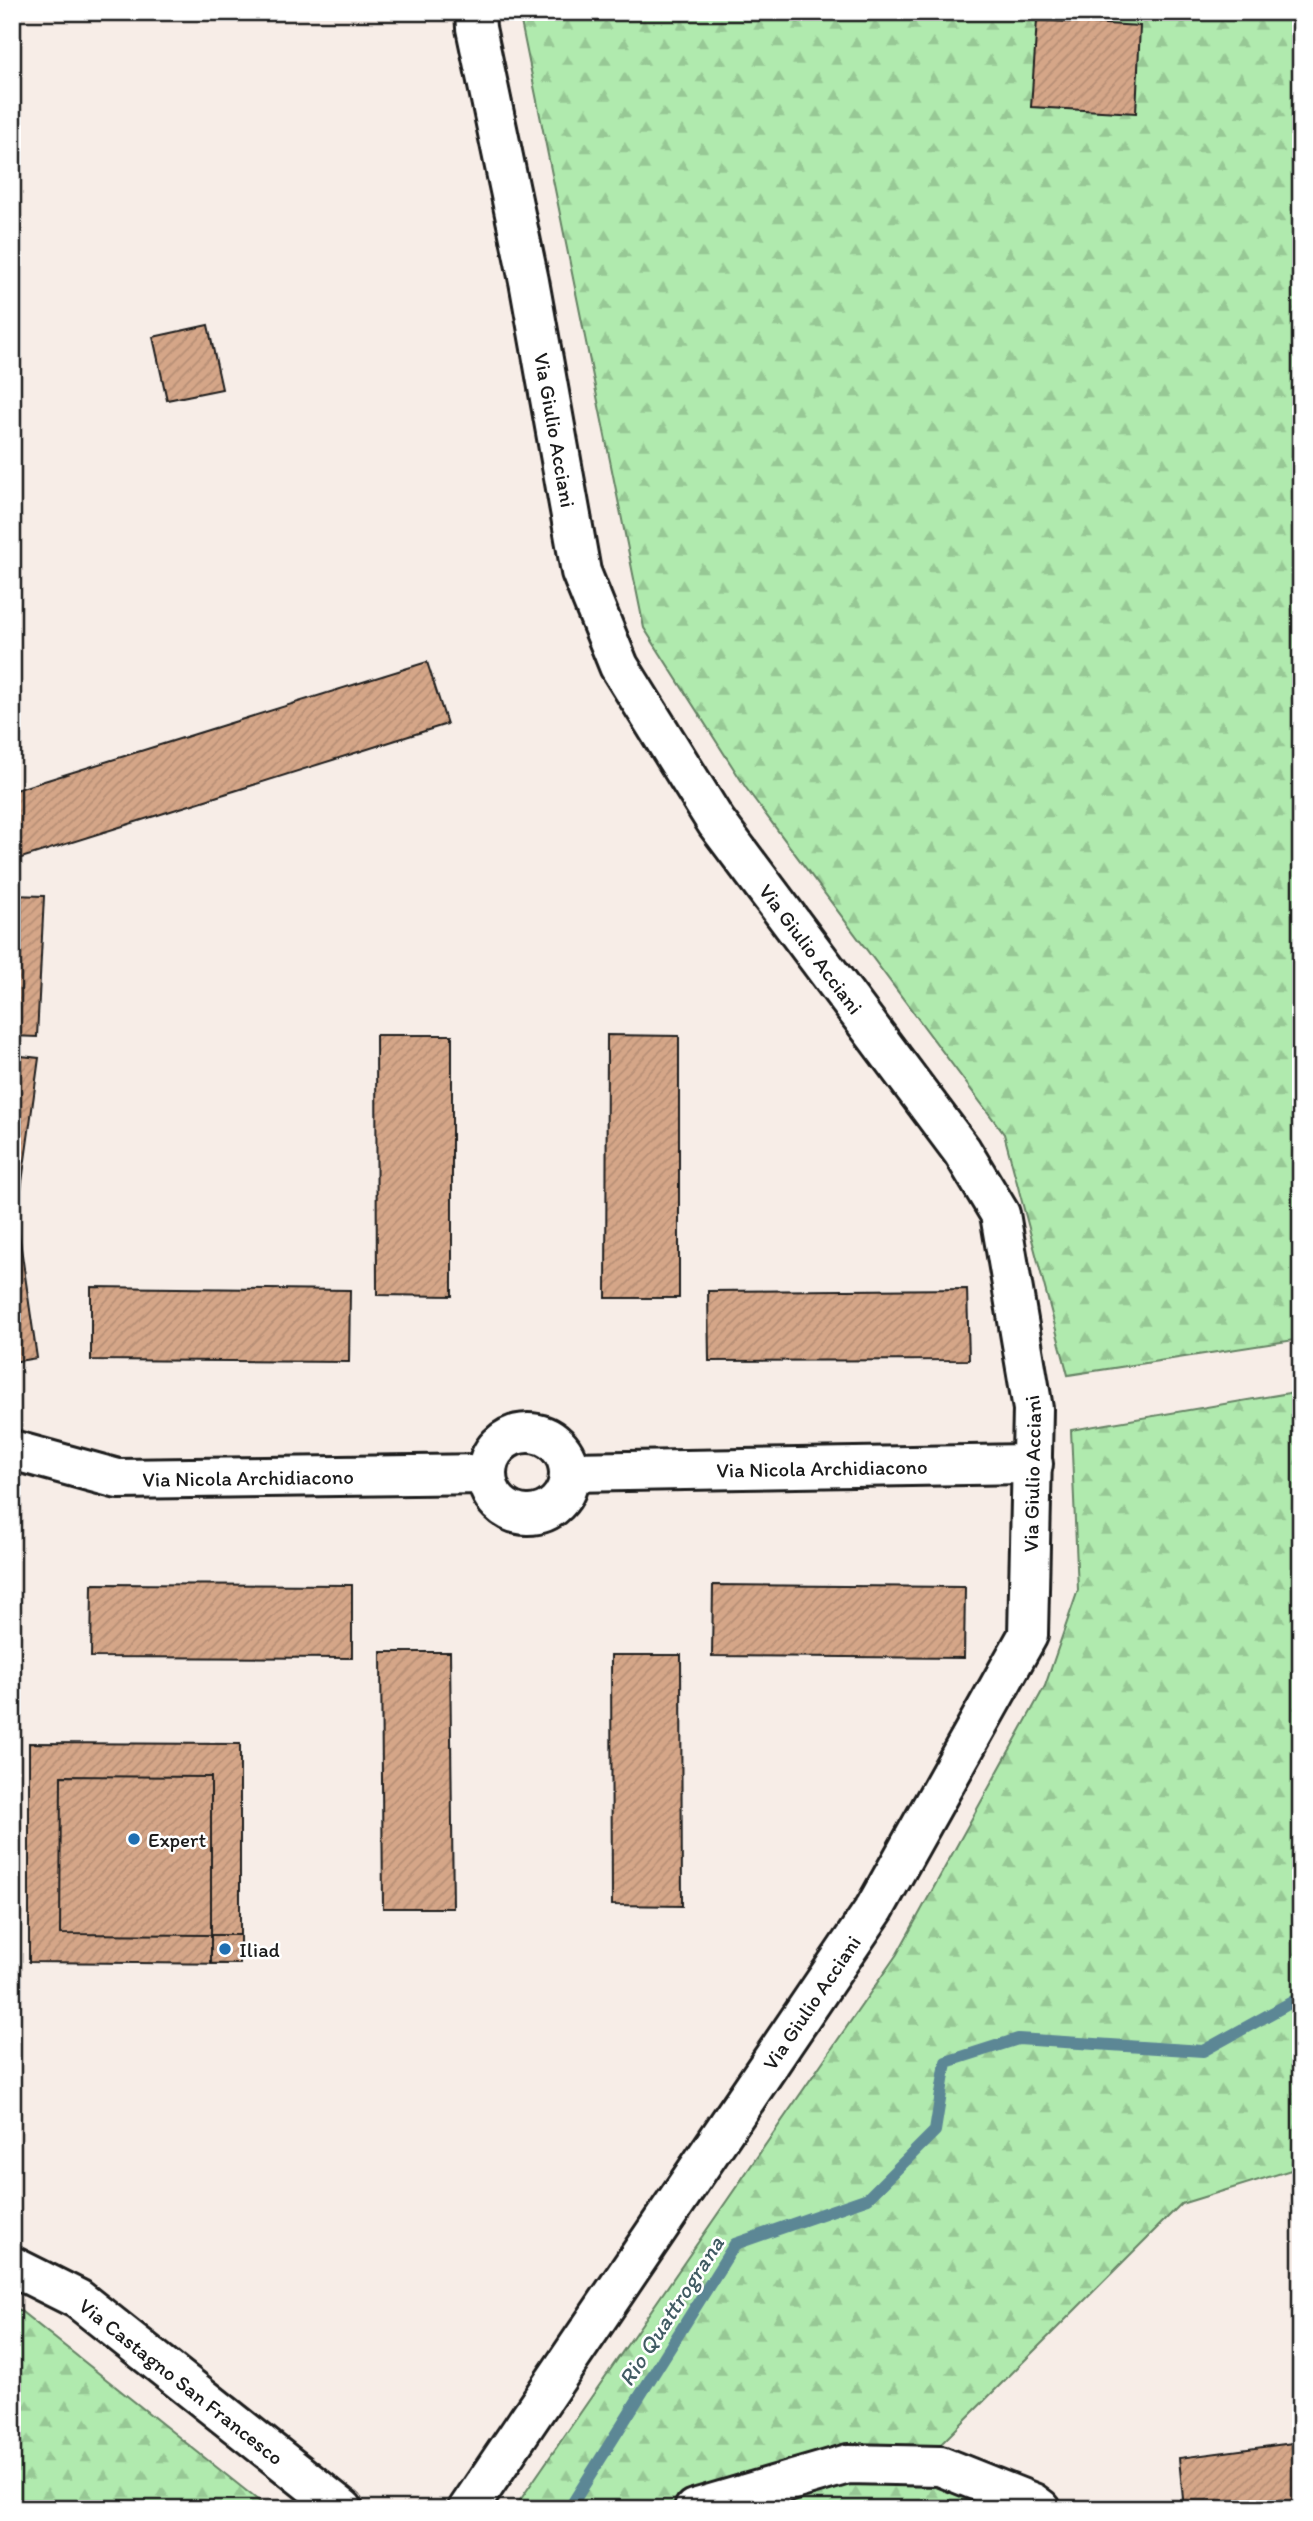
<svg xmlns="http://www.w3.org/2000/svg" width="1313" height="2521" viewBox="0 0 1313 2521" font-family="Itim,sans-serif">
  <defs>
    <pattern id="forest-firs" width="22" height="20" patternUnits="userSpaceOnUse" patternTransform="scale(1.75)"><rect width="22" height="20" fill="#b0eaae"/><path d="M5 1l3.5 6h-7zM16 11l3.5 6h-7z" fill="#97c895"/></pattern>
    <pattern id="building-hatch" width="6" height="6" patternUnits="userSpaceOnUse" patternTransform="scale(1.75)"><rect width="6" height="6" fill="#d5a688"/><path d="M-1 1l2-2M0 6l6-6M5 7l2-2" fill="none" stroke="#b68e75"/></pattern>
  </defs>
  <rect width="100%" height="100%" fill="#f7ede7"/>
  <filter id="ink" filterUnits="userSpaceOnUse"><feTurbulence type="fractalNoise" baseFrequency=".0143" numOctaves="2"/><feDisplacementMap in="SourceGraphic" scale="14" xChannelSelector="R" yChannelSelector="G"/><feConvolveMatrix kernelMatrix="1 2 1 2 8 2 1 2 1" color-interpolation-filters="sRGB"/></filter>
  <g filter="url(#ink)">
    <path fill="url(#forest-firs)" stroke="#668365" stroke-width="2" d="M519 12H1301V1339L1068 1375 1004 1134 746 788 644 628Z
      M1301 1391V2167L1181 2204 936 2449 1002 2509H514L897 1954 1045 1686 1078 1590 1071 1430Z
      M12 2307 18 2309 269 2509H12Z"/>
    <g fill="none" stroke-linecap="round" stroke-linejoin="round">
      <path stroke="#5c8795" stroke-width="12" d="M569 2509 735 2244 868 2198 935 2131 946 2062 1018 2039 1203 2051 1301 1997"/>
    </g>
    <path fill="url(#building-hatch)" stroke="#1c1c1c" stroke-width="2" d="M1037 20 1140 26 1136 113 1031 107Z
      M208 325 222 389 167 400 153 337Z
      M427 662 447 724 12 861V791Z
      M12 895 44 896 37 1037 12 1036Z
      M376 1035H452V1296L377 1295Z
      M607 1035 679 1036V1298H606Z
      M12 1055 39 1058 20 1197 12 1196Z
      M17 1220 37 1358 12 1362V1221Z
      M91 1287 350 1290 349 1362 91 1360Z
      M967 1289 969 1360 709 1361 708 1291Z
      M92 1584 352 1585V1658L91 1657Z
      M713 1585 965 1587 964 1658 712 1656Z
      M381 1652H450L453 1908H383Z
      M611 1655H681L682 1906 612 1905Z
      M29 1743 240 1744V1964L29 1962Z
      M61 1776 211 1777V1935L60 1934Z
      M211 1935H240V1964H211Z
      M1301 2442V2509H1184L1179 2458Z"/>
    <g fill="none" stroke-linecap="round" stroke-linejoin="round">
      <defs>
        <g id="minor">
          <circle cx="528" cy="1474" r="41"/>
          <path id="s1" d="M12 1450 118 1479 487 1474"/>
          <path id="s2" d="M570 1472 1033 1464"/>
          <path id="s3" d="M12 2266 78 2299 343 2509"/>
          <path id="s4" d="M468 2509 875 1908 1028 1635 1033 1409 1000 1214 962 1151 716 822 619 666 581 572 529 281 476 28 475 12"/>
          <path d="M694 2509 848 2464 940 2466 1033 2503 1041 2509"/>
        </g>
      </defs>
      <use href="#minor" stroke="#1c1c1c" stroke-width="44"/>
      <use href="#minor" stroke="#fff" stroke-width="38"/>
    </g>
  </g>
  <g fill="#1f6fb2" stroke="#fff" stroke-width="2.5">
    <circle cx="134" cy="1839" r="7"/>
    <circle cx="225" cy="1949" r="7"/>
  </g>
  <g text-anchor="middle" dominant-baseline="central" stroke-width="5" stroke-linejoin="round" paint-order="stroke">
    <g font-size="21" fill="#1c1c1c" stroke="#fff">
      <text transform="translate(555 430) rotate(80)">Via Giulio Acciani</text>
      <text transform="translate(811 949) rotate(53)">Via Giulio Acciani</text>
      <text stroke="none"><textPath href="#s2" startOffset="252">Via Nicola Archidiacono</textPath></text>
      <text stroke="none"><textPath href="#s4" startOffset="1200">Via Giulio Acciani</textPath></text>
      <text stroke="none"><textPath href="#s1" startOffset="240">Via Nicola Archidiacono</textPath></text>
      <text stroke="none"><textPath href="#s4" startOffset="612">Via Giulio Acciani</textPath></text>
      <text stroke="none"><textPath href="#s3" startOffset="206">Via Castagno San Francesco</textPath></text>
    </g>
    <g font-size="21" fill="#1c1c1c" stroke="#fff" text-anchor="start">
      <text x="148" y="1839">Expert</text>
      <text x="239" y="1949">Iliad</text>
    </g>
    <g font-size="23" font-style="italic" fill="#415b63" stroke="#fff">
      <text transform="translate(671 2311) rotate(-57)">Rio Quattrograna</text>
    </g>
  </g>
  <rect width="1313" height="2521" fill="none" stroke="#fff" stroke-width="42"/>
  <rect x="21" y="21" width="1271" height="2479" fill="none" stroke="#1c1c1c" stroke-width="2.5" filter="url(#ink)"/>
</svg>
